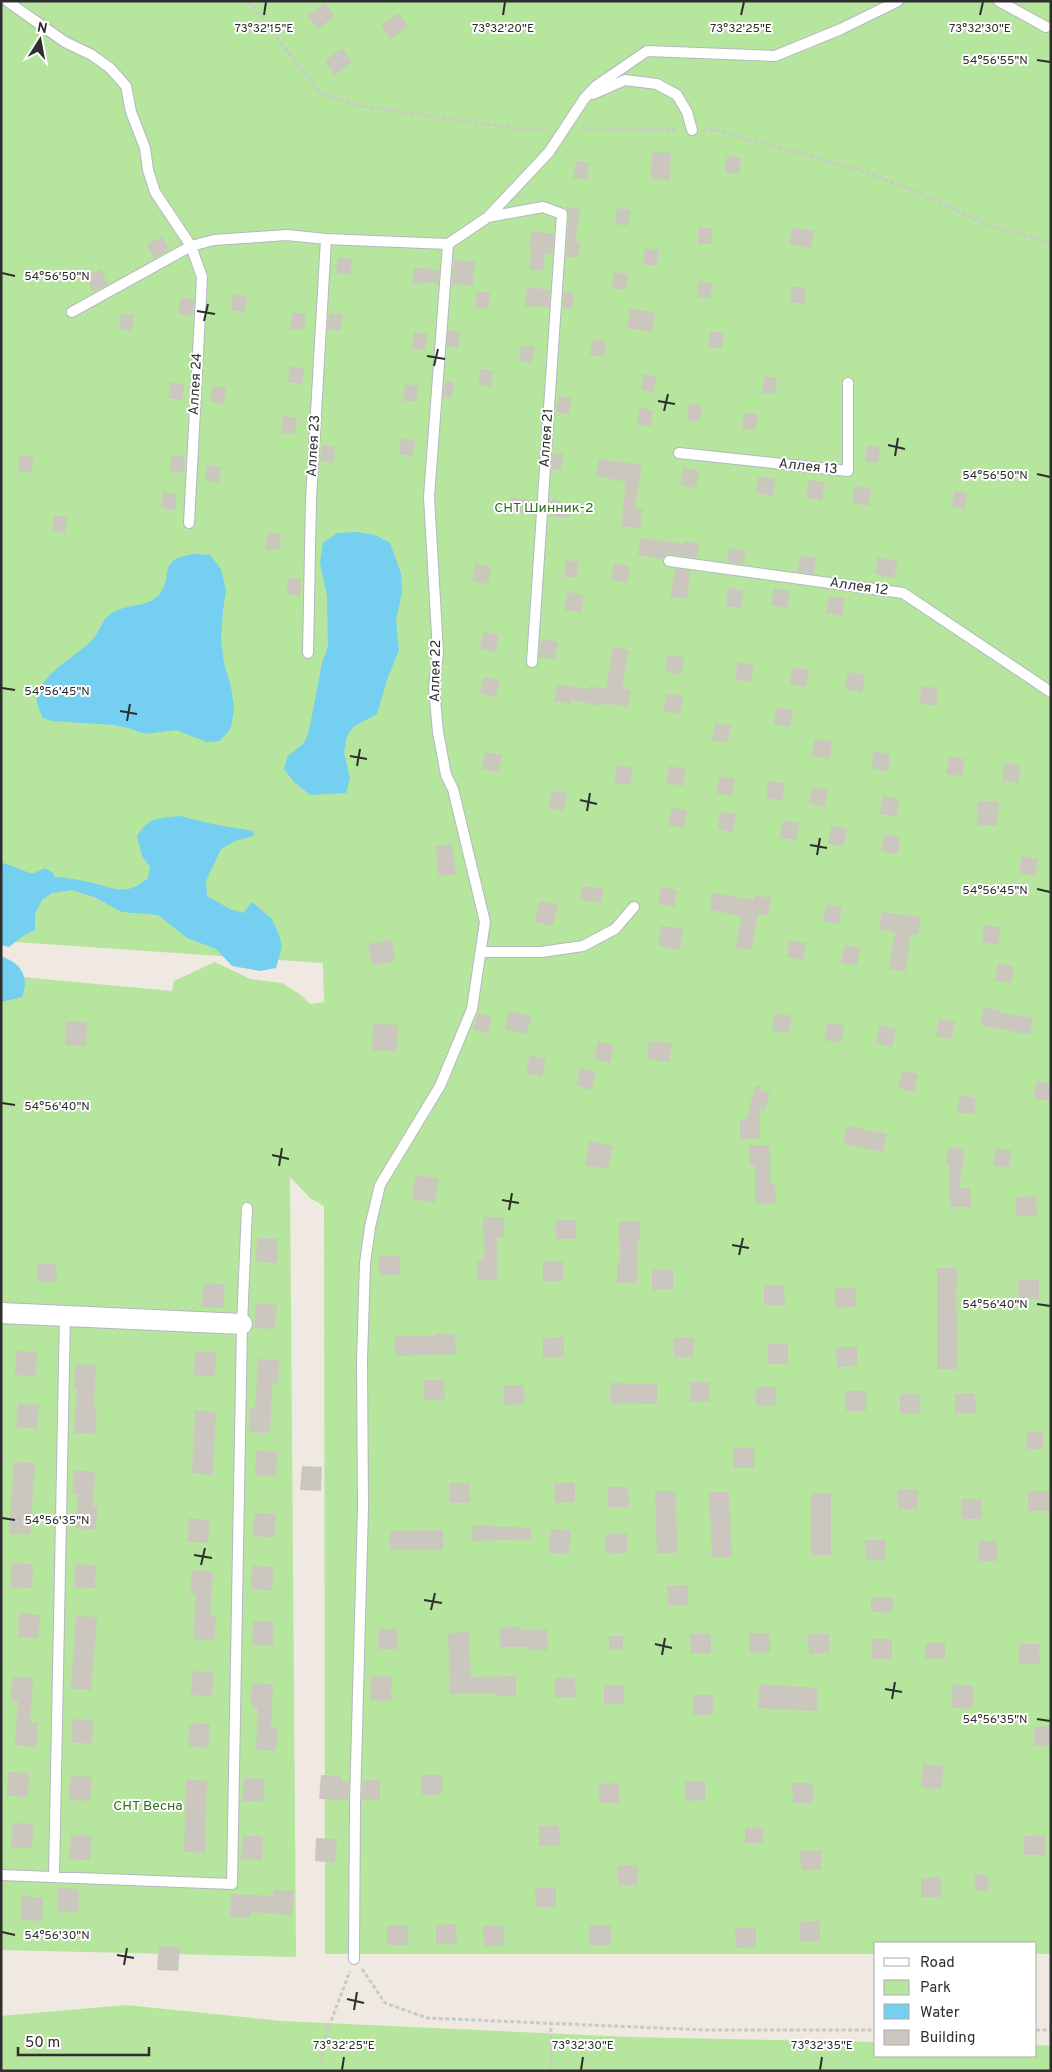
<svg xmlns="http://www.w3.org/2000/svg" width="1052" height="2072" viewBox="0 0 1052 2072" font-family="Overpass,sans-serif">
  <rect width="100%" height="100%" fill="#efe9e1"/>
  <path fill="#b6e59e" d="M1 1H1051V1954H1036V1943H876V1954H325L324 1206 310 1198 290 1177 296 1957 1 1950V975L172 991 174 981 215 962 250 979 282 983 301 995 310 1004 324 1002 323 963 1 941Z
    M126 2005 282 2021 629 2037 876 2042V2056H1036V2045L1051 2046V2071H1V2016Z"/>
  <path fill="#75cff0" d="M357 532 375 535 390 543 401 573 402 592 396 620 399 650 387 680 377 714 353 727 347 736 344 752 350 778 346 793 310 795 294 782 284 769 287 757 304 743 309 731 322 663 328 646 327 596 320 563 323 543 337 533Z
    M195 554 210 555 221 569 226 590 223 610 221 640 224 663 231 687 234 708 231 728 220 741 207 742 176 730 145 734 128 728 113 725 52 721 43 718C40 712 36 704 37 696 41 674 77 656 92 640 102 629 101 618 116 611 129 604 149 607 159 595 175 576 155 559 195 554Z
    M180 816 217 825 253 831 254 836 235 841 221 849 206 881 207 896 230 909 243 913 252 902 272 919 279 935 282 947 276 968 260 971 232 966 216 949 187 938 158 915 122 912 94 897 72 890 52 893 42 900 35 914V930L23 936 9 947 1 945V865L4 863 32 874 45 868 52 872 55 877C68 878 81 880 93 883 117 889 126 896 148 878L150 867 142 856 137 836C149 817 159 818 180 816Z
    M1 956C21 963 30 977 22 997L1 1002Z"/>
  <path fill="#cbc7bf" d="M325 3 335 16 318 29 308 16Z
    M398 13 408 26 391 39 381 26Z
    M342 48 352 62 335 75 325 61Z
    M652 152 671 153 670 180 651 179Z
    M727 156 741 158 739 174 725 172Z
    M576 161 589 163 587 179 573 178Z
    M566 207 580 209 575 242H580L578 258 566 257 569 214Z
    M617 208 630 210 628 226 615 224Z
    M698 227 712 228 711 244H698Z
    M792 227 814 231 811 248 789 244Z
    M531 231 554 234 552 255 545 254 543 271 529 269 532 248 529 247Z
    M163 237 169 250 154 259 147 244Z
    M645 248 659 250 657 266 643 264Z
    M338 257 352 259 350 275 336 273Z
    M454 260 475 262 473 286 452 284Z
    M414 267 439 270 438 283 426 282 425 285 412 283Z
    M101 269 108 284 93 292 85 276Z
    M614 272 628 274 626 290 612 288Z
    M699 281 712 283 710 299 697 297Z
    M792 286 806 288 804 304 790 302Z
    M527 287 550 290 549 307 525 306Z
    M477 291 490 293 488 309 475 307Z
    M564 292 574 293 572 310 563 308Z
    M233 294 247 296 245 312 231 310Z
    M180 298 194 300 192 316 178 314Z
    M630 309 655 312 652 332 627 328Z
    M292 312 306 314 304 330 290 329Z
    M121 313 134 315 132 331 119 329Z
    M329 313 343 314 341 331 328 329Z
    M448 330 460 332 458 348 447 346Z
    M710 331 724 333 722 349 708 347Z
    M414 332 427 334 425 350 412 349Z
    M593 339 606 341 604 357 590 355Z
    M521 345 535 347 532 363 519 361Z
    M290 366 304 368 302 384 288 382Z
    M480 369 493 371 491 387 478 385Z
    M643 374 656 376 654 392 641 390Z
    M764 376 777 378 775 394 762 393Z
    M445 381 454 382 452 398 443 397Z
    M171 382 184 384 182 400 168 398Z
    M405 384 419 386 417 402 403 401Z
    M212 386 226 388 224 404 210 402Z
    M558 396 571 398 569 414 556 412Z
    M689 404 702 405 700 421 687 420Z
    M640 408 653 410 651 426 637 424Z
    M744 413 758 414 755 430 742 429Z
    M283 416 297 418 295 434 281 433Z
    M401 438 415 440 413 456 399 454Z
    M322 445 335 447 333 463 320 461Z
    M867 445 880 447 878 463 865 461Z
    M553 453 563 454 561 470 552 469Z
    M20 455 34 457 31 473 18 471Z
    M172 455 185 457 183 473 169 471Z
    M599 459 642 465 635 508 643 509 640 528 621 526 626 482 596 476Z
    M207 465 221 467 219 483 205 481Z
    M683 468 699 471 696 488 680 485Z
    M759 476 776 479 773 496 756 493Z
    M809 480 825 482 822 500 806 497Z
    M855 486 871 489 869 506 852 503Z
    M954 491 967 493 965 509 952 507Z
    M163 492 177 494 175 510 161 508Z
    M511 497 536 501 535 514 509 513Z
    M550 500 561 501 560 504 571 506 569 518 549 516Z
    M54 515 67 517 65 533 52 531Z
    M267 533 281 534 279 550 265 549Z
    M641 538 682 544 683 541 699 543 697 558 669 554 666 555 662 559 638 555Z
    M729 548 746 551 743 564 727 562Z
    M800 555 816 558 814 574 797 572Z
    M878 557 898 561 894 578 875 574Z
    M566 560 579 562 577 578 564 577Z
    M614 563 630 566 627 583 611 580Z
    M475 564 491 567 488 584 472 581Z
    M675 569 691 571 687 599 670 597Z
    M288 578 302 579 300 596 286 594Z
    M728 588 744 591 741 608 725 606Z
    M774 588 790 591 787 608 771 605Z
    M568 592 584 595 581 612 565 610Z
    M829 596 845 598 842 616 826 613Z
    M483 632 499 635 496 652 480 649Z
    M542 639 558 642 555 659 539 657Z
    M613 647 629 650 622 689 631 690 628 707 603 703 602 706 571 700 570 704 554 701 557 684 589 689V686L606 689Z
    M668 655 684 658 681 675 665 672Z
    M738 662 754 665 751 682 735 679Z
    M792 667 809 670 806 687 790 684Z
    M848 672 865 675 862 692 845 689Z
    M483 677 499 680 496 697 480 694Z
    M922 686 938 688 936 706 919 703Z
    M666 694 683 696 680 714 664 711Z
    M777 707 793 710 790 727 774 724Z
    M715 723 731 726 728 743 712 740Z
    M815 739 832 741 829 759 812 756Z
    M874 751 890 754 888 771 871 768Z
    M485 752 502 755 499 772 482 769Z
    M949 757 965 759 962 776 946 774Z
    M1005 763 1021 766 1018 783 1002 780Z
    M617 765 633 768 630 785 614 783Z
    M669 766 686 769 683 786 666 783Z
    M719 776 735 779 732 796 716 793Z
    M768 781 785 783 782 801 766 798Z
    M812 787 828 790 825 807 809 804Z
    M551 791 567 793 564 811 548 808Z
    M883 796 899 799 897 816 880 814Z
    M978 801 999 802 997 826 977 825Z
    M671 808 687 810 684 828 668 825Z
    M720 812 736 814 733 832 717 829Z
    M783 821 799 823 796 840 780 838Z
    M831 826 847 829 844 846 828 844Z
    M884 834 900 837 898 854 881 851Z
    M452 844 456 874 439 876 435 846Z
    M1022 856 1038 859 1035 876 1019 873Z
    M583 886 604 889 601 903 580 900Z
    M661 887 677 890 674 907 658 904Z
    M712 893 754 900 755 895 771 898 769 915 758 914 752 950 736 948 741 916 710 910Z
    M539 901 558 904 553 926 535 922Z
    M826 904 842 907 839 924 823 921Z
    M882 912 921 917 918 935 911 933 905 972 889 969 895 932 879 929Z
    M984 925 1001 927 998 945 982 942Z
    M661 926 683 929 680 950 658 946Z
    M392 940 395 961 372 965 368 944Z
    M789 940 806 943 803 960 787 957Z
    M844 945 860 948 857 965 841 963Z
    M998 964 1014 966 1012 983 995 981Z
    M984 1008 1000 1010 999 1012 1033 1018 1030 1035 981 1025Z
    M509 1011 531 1016 527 1034 505 1029Z
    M478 1013 492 1017 488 1033 473 1029Z
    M775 1013 792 1016 789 1033 772 1030Z
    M939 1019 955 1022 952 1039 936 1036Z
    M66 1021 87 1022 86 1046 65 1045Z
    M827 1023 844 1026 841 1043 824 1040Z
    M373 1024 398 1025 397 1051 372 1050Z
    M880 1025 896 1029 892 1047 876 1043Z
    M598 1041 614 1045 610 1063 594 1059Z
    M649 1041 672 1043 669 1062 647 1059Z
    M530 1055 546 1059 542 1077 526 1073Z
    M580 1068 596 1072 592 1090 576 1086Z
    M902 1071 918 1074 914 1092 898 1088Z
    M1037 1081 1051 1084V1101L1034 1099Z
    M755 1085 760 1086V1090L770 1093 765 1110 760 1109V1138L740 1139V1119H747Z
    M960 1095 976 1098 974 1115 957 1112Z
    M847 1126 887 1134 883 1152 843 1144Z
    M590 1141 613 1146 608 1169 585 1165Z
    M749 1145H770V1184H775L776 1203 755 1204V1165H750Z
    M949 1147 965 1150 959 1188H970L971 1207H950L949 1165 946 1164Z
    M996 1148 1012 1151 1009 1168 993 1165Z
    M416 1175 439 1179 434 1203 412 1199Z
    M1036 1196 1037 1216H1016V1197Z
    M483 1217H504V1237H497L498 1280H478L477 1260H484Z
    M555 1220H576V1239H556Z
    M640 1221V1241H637V1283H617V1263H620L619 1222Z
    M257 1238 278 1239 277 1263 256 1262Z
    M379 1256H400V1275H379Z
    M543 1261H563V1281H543Z
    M38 1264H56L57 1282H38Z
    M937 1268H957L958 1287H956L958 1369H937Z
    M652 1270H673V1289L652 1290Z
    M1018 1280H1039V1299H1019Z
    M204 1283 225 1284 223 1308 202 1307Z
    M784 1285 785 1305H764V1286Z
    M835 1288H856V1307L835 1308Z
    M256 1304 277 1305 275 1329 254 1328Z
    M435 1334H455L456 1354 395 1356V1336H435Z
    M564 1337V1357H543V1338Z
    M694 1337V1357H674L673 1338Z
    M768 1344H788V1364H768Z
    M836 1347H857V1366L837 1367Z
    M16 1351 37 1352 36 1376 15 1375Z
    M195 1351 216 1353 215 1376 194 1375Z
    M258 1359 279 1360 278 1384H272L270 1433 249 1432 250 1408 255 1409Z
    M76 1364 96 1365 94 1410H97L95 1434 74 1433 77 1388H74Z
    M424 1380H444L445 1399 424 1400Z
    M690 1382H710V1402H690Z
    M610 1383 657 1384V1404L610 1403Z
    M504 1385H524L525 1404 504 1405Z
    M755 1387H776V1406H756Z
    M846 1391H866V1411H846Z
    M975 1393 976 1413H955V1394Z
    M900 1394H920V1414H900Z
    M18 1404 39 1405 37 1429 16 1427Z
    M195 1410 216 1412 213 1475 192 1473Z
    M1027 1432H1043V1449H1026Z
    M734 1448H754V1468H734Z
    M256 1451 277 1452 276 1476 255 1475Z
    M14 1462 35 1463 30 1535 9 1533Z
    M302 1466 322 1467 321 1491 300 1490Z
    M74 1470 95 1472 93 1506H98L96 1530 75 1528 78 1494H72Z
    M449 1483H470V1502L450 1503Z
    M554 1483H575V1502L555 1503Z
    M608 1487H628L629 1507H608Z
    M918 1489V1509H898L897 1490Z
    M655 1491H676L677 1553H657Z
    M1028 1491H1049V1511H1028Z
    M709 1492H729L732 1557H712Z
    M811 1493H831V1555H811Z
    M961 1499H982V1519H962Z
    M255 1513 276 1514 274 1538 253 1536Z
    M189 1518 210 1520 208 1543 187 1542Z
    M473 1525 531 1528V1539L472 1541Z
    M550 1529 571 1530 569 1554 549 1553Z
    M443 1530V1550H390V1531Z
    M606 1534H627V1553L606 1554Z
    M865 1540H886V1560H866Z
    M978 1541H998V1561H978Z
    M12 1563 33 1564 32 1588 10 1587Z
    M75 1564 96 1565 95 1588 74 1587Z
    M252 1566 274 1567 272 1591 251 1589Z
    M192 1570 213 1571 210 1616H216L214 1640 193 1639 196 1594 190 1593Z
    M688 1585V1605H668L667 1586Z
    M871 1597 893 1598 892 1613 871 1612Z
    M19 1613 40 1615 38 1638 18 1637Z
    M76 1616 97 1617 91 1690 71 1689Z
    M253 1621 274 1622 273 1646 252 1644Z
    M520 1627V1630H547L548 1650H527V1647H500L499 1628Z
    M378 1629H398V1649H378Z
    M469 1632 471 1677 516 1676V1696H496L495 1693 450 1694 448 1633Z
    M749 1633H770V1652L749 1653Z
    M690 1634H711V1653L691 1654Z
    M808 1634H829V1653L809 1654Z
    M609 1636H623V1650H609Z
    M872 1639H892V1659H872Z
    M925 1643H945V1659L925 1658Z
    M1019 1644H1039L1040 1664H1019Z
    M193 1671 214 1672 212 1696 191 1695Z
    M371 1676 392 1677 391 1701 370 1700Z
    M12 1677 33 1678 30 1722 38 1723 36 1747 15 1745 18 1701H11Z
    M555 1678H575L576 1697 555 1698Z
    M252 1683 273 1684 271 1727 278 1728 276 1751 256 1750 258 1707H251Z
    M759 1684 818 1688 817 1711 758 1708Z
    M953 1684 974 1686 972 1709 951 1708Z
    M604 1685H624V1704L604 1705Z
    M693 1695H713L714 1714 693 1715Z
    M73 1719 94 1720 92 1744 71 1742Z
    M189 1723 210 1724 209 1748 188 1746Z
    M1051 1726V1746H1034V1727Z
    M923 1764 943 1766 942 1789 921 1788Z
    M8 1772 29 1773 28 1797 7 1796Z
    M321 1775 342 1776 341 1781H349L348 1800 319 1799Z
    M421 1775H442V1794L422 1795Z
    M71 1776 92 1777 90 1801 69 1800Z
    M244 1778 265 1779 263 1802 242 1801Z
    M186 1779 207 1781 205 1853 184 1852Z
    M363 1780H380V1800H362Z
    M685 1781H705V1800L685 1801Z
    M619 1783V1803H599L598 1784Z
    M792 1783H813V1803H793Z
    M13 1823 34 1824 32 1848 11 1847Z
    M539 1826H559L560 1846H539Z
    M745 1827 763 1828V1843H745Z
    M71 1835 92 1836 90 1860 69 1859Z
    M243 1835 263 1837 262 1860 241 1859Z
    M1045 1835V1855H1024V1836Z
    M316 1838 337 1839 335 1863 315 1861Z
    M821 1850V1870H801L800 1851Z
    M617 1865H638V1885H618Z
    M975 1874 989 1875 988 1891 974 1890Z
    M941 1877 942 1897H921V1878Z
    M556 1887V1907H536L535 1888Z
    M58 1888 79 1889 78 1913 57 1911Z
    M273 1890 294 1891 292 1915 251 1912V1918L230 1917 231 1894 273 1896Z
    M22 1896 43 1898 42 1921 21 1920Z
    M820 1921V1941H800V1922Z
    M456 1924 457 1944H436V1925Z
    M408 1925V1945H387V1926Z
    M590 1925H610L611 1945H590Z
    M483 1926H504V1946H484Z
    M735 1928H756V1947L736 1948Z
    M159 1946 180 1947 178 1971 157 1970Z"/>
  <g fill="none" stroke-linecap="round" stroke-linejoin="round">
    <defs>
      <path id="lane" d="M7 1 65 42 92 55 110 68 126 86 131 112 145 148 148 170 155 192 191 246 202 277 189 523
        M999 1 1046 27
        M593 94 625 80 657 84 677 95 687 112 692 130
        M488 217 549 152 584 99 596 86 647 51 775 56 841 29 898 1
        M72 312 191 246 214 240 287 235 326 239 448 244 488 217 543 207 562 214 532 662
        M679 453 848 471V383
        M669 561 903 593 1051 692
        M308 653 311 499 326 239
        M481 952H541L583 946 615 929 634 907
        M1 1875 232 1884 242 1324 247 1208
        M54 1876 65 1315
        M354 1959 355 1804 363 1508 362 1361 365 1263 370 1227 380 1185 440 1086 472 1009 485 922 453 789 446 775 438 732 434 688 438 652 429 497 448 244"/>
      <path id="street" d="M1 1313 242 1324"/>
    </defs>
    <use href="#lane" stroke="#b4b7c1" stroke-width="12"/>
    <use href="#street" stroke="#b4b7c1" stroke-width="22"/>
    <path stroke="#c9c9c9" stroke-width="3" stroke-dasharray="4 2.5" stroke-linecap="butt" d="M249 1 319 92 359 106 520 129 550 128
      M581 128 679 130
      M703 130H715L860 170 917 192 991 226 1051 243
      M362 1969 385 2003 427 2018 707 2030H876
      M1036 2030H1051
      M319 2071 326 2034 350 1971
      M551 2071V2023"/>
    <use href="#lane" stroke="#fff" stroke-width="10"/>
    <use href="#street" stroke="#fff" stroke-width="20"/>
  </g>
  <path fill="none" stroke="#2e2e2e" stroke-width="2" d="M264 15 266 2M503 15 505 2M741 15 744 2M980 15 983 2M1037 60 1050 62M2 273 15 276M197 311 215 314M204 321 208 304M427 356 445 359M434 366 438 349M658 401 675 404M664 411 668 394M888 445 905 449M895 456 898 438M1037 474 1050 477M2 688 15 690M120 711 137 714M127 721 130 704M350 756 367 759M357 766 360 749M580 800 597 804M587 811 590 793M810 845 827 848M817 855 820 838M1037 889 1050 892M2 1103 15 1105M272 1155 289 1159M279 1166 282 1148M502 1200 519 1203M509 1210 512 1193M732 1245 749 1248M739 1255 743 1238M1037 1304 1050 1306M2 1518 15 1520M194 1555 212 1558M201 1565 205 1548M424 1600 442 1603M431 1610 435 1593M655 1644 672 1648M662 1655 665 1638M885 1689 902 1692M892 1699 895 1682M1037 1719 1050 1721M2 1932 15 1935M117 1955 134 1958M124 1965 127 1948M347 1999 364 2003M354 2010 357 1992M342 2070 344 2057M581 2070 583 2057M820 2070 822 2057"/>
  <g text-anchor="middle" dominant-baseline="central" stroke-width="4" stroke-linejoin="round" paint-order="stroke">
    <g font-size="14" fill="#2e2e2e" stroke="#fff">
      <text transform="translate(196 384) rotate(-87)">Аллея 24</text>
      <text transform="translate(547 438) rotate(-86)">Аллея 21</text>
      <text transform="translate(314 446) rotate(-87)">Аллея 23</text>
      <text transform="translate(808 467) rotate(6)">Аллея 13</text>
      <text transform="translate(859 587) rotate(8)">Аллея 12</text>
      <text transform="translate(436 671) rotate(-89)">Аллея 22</text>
    </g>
    <g font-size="14" fill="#2c6e1b" stroke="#fff">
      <text x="544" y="508">СНТ Шинник-2</text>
      <text x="148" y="1806">СНТ Весна</text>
    </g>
  </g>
  <g font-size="12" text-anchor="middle" fill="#2e2e2e" stroke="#fff" stroke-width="4" stroke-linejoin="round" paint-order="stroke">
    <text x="264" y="32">73°32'15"E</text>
    <text x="503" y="32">73°32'20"E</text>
    <text x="741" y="32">73°32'25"E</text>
    <text x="980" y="32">73°32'30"E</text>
    <text x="995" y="64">54°56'55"N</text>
    <text x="57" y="280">54°56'50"N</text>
    <text x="995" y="479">54°56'50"N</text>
    <text x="57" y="695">54°56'45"N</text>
    <text x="995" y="894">54°56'45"N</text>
    <text x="57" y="1110">54°56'40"N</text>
    <text x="995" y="1308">54°56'40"N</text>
    <text x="57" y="1524">54°56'35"N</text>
    <text x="995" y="1723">54°56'35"N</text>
    <text x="57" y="1939">54°56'30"N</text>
    <text x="344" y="2049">73°32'25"E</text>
    <text x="583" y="2049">73°32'30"E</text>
    <text x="822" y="2049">73°32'35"E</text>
  </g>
  <rect width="1052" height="2072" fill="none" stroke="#2e2e2e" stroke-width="5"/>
  <rect x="874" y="1942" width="162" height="115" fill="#ffffff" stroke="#ababab"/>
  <rect x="884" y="1958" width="25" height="8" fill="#ffffff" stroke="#ababab"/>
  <text x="920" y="1967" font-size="15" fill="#2e2e2e">Road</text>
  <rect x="884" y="1980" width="25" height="15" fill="#b6e59e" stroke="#ababab"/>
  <text x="920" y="1992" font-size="15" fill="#2e2e2e">Park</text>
  <rect x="884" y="2004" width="25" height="15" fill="#75cff0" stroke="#ababab"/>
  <text x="920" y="2017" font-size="15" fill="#2e2e2e">Water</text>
  <rect x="884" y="2030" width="25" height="15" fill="#cbc7bf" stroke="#ababab"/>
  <text x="920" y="2042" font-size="15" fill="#2e2e2e">Building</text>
  <g transform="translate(40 40) rotate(11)" stroke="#ffffff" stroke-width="4" paint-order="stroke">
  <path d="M0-4L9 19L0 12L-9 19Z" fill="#2e2e2e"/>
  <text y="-8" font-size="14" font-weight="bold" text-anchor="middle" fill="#2e2e2e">N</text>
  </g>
  <path d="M18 2047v8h131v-8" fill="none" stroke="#2e2e2e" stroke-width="2.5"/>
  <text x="25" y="2047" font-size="15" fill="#2e2e2e" stroke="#ffffff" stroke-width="4" paint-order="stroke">50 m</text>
</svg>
